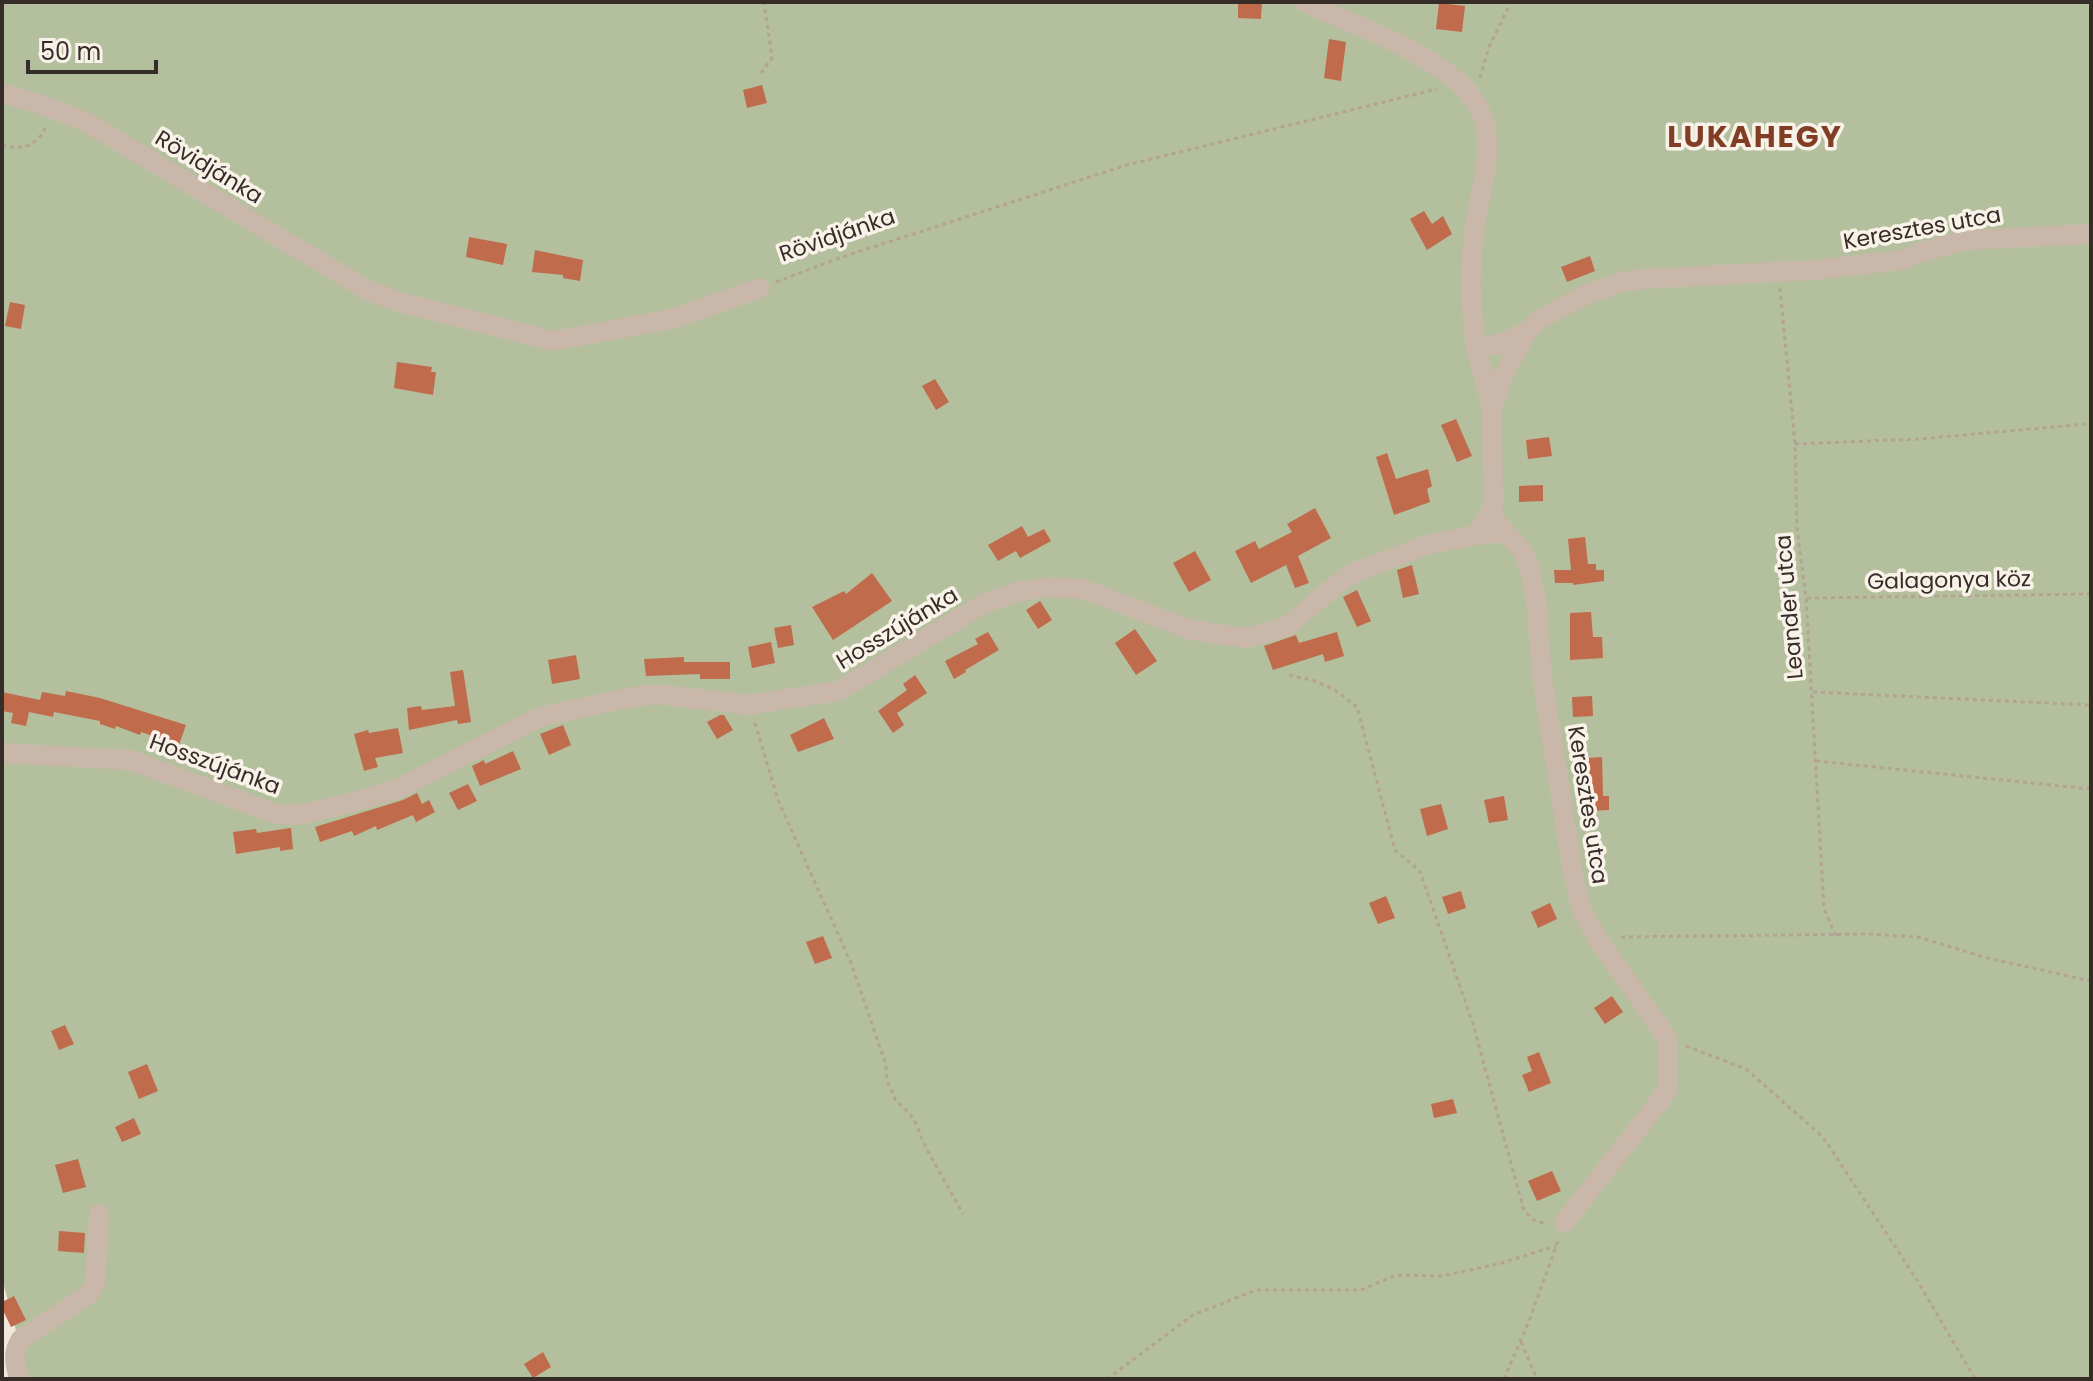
<svg xmlns="http://www.w3.org/2000/svg" width="2093" height="1381" viewBox="0 0 2093 1381" font-family="Poppins,sans-serif">
  <rect width="100%" height="100%" fill="#f1e8dd"/>
  <path fill="#b3bf9d" d="M2 2H2091V1379H29L2 1278Z"/>
  <path fill="#c06b4c" d="M1238 2H1262L1261 19 1238 18Z
    M1439 3 1465 6 1462 32 1436 29Z
    M1329 39 1346 42 1341 81 1324 78Z
    M762 85 767 103 747 108 743 90Z
    M1424 211 1432 224 1443 216 1452 234 1427 250 1410 219Z
    M469 237 507 244 503 265 466 257Z
    M535 250 583 260 580 281 563 278V275L532 272Z
    M1590 256 1595 271 1567 282 1561 267Z
    M10 302 25 305 21 329 5 326Z
    M397 362 432 367 431 372H436L433 395 394 388Z
    M935 379 949 402 936 410 922 386Z
    M1456 419 1472 456 1457 462 1441 425Z
    M1549 437 1552 456 1528 459 1526 440Z
    M1387 453 1396 479 1428 469 1432 486 1427 489 1430 502 1394 515 1376 457Z
    M1543 485V501L1519 502V486Z
    M1315 508 1331 538 1298 556 1309 583 1295 588 1286 565 1251 583 1235 551 1255 541 1259 549 1292 532 1287 524Z
    M1022 526 1028 537 1044 529 1051 541 1020 558 1016 551 998 561 988 545Z
    M1585 537 1588 564H1596V570H1604V581L1573 585V583H1555L1554 570H1571L1568 539Z
    M1195 551 1211 580 1189 592 1173 563Z
    M1412 565 1419 594 1403 598 1397 570Z
    M872 573 892 601 833 640 812 607 844 591 846 594Z
    M1357 590 1371 621 1357 627 1343 597Z
    M1040 601 1052 620 1038 629 1026 610Z
    M1591 612 1593 637H1602L1603 658 1570 660V613Z
    M791 625 794 645 778 648 774 628Z
    M1135 629 1157 661 1136 675 1115 643Z
    M988 632 999 650 965 670 966 672 954 679 945 661 978 644 975 639Z
    M1337 632 1344 656 1325 662 1323 654 1273 670 1264 646 1296 635 1299 643Z
    M771 642 775 663 752 668 748 647Z
    M576 655 580 679 552 684 548 660Z
    M684 657V662H730V679H700V674L646 676 644 659Z
    M463 670 471 722 458 724 457 720 409 730 407 708 421 706 422 710 455 706 450 672Z
    M915 675 927 693 897 713 904 725 893 733 878 711 907 690 903 684Z
    M66 691 100 698 186 725 179 745 141 732 140 735 116 726 115 729 100 724V721L54 712 53 717 29 712 26 726 11 723 13 713 2 711V692L40 700 42 692 65 696Z
    M1592 696 1593 716 1573 717 1572 697Z
    M720 715H724L733 730 717 739 707 722Z
    M824 718 834 739 798 752 790 735Z
    M563 725 571 745 549 755 540 734Z
    M398 728 403 753 375 758 378 767 364 771 354 734 368 730 369 733Z
    M513 751 521 769 480 786 472 766 484 760 485 764Z
    M1602 757 1603 796H1609V810L1588 811 1586 758Z
    M468 784 477 801 458 810 449 793Z
    M417 793 422 804 429 800 435 812 416 822 413 815 377 830 376 826 354 836 352 831 320 842 315 827 403 800Z
    M1504 796 1508 820 1489 823 1484 800Z
    M1441 804 1448 829 1427 836 1420 809Z
    M291 828 293 849 280 851V847L236 854 233 832 256 829 257 833Z
    M1461 891 1466 908 1448 914 1442 897Z
    M1386 896 1395 918 1378 924 1369 903Z
    M1550 903 1557 919 1538 928 1531 912Z
    M823 936 832 958 815 964 806 942Z
    M1612 996 1623 1012 1605 1024 1594 1008Z
    M65 1025 74 1044 59 1050 51 1031Z
    M1539 1052 1551 1083 1529 1092 1522 1075 1532 1071 1527 1057Z
    M147 1064 158 1091 139 1099 128 1072Z
    M1453 1099 1457 1113 1434 1118 1431 1104Z
    M134 1118 141 1134 122 1142 115 1127Z
    M78 1159 86 1187 63 1193 55 1165Z
    M1552 1171 1561 1191 1537 1201 1528 1181Z
    M59 1231 85 1233 84 1253 58 1251Z
    M14 1296 26 1320 11 1327 2 1308V1302Z
    M543 1352 551 1367 533 1378 524 1364Z"/>
  <g fill="none" stroke-linecap="round" stroke-linejoin="round">
    <path stroke="#b4a393" stroke-width="3" stroke-dasharray="4 4" stroke-linecap="butt" d="M761 73 772 58 764 2
      M1480 78 1489 47 1511 2
      M2 145C22 151 39 146 46 125
      M776 282 842 257 1127 165 1437 89
      M1780 288 1795 444 1797 528 1806 598 1824 909 1836 936
      M1795 444 1919 439 2086 424
      M1807 598 2091 594
      M1289 675 1315 681 1335 690 1357 707 1395 850 1420 871 1473 1024 1524 1211 1534 1220 1547 1224
      M1813 692 2091 705
      M755 723 778 800 851 963 886 1065 887 1080 895 1099 914 1119 925 1146 963 1214
      M1816 761 2091 789
      M1621 937 1871 934 1918 937 1987 958 2091 981
      M1686 1046 1746 1069 1823 1137 1917 1280 1975 1379
      M1521 1342 1537 1379
      M1107 1379 1193 1315 1256 1290H1361L1396 1275 1441 1276 1498 1264 1556 1246
      M1504 1379 1529 1321 1558 1241"/>
    <path stroke="#c9b8a9" stroke-width="20" d="M1304 2C1354 25 1414 45 1457 81 1511 126 1477 186 1473 242 1470 277 1471 312 1476 347L1499 344 1527 332
      M2 93 40 104 86 122 369 291 403 303 553 341 672 319 760 288
      M1476 347 1492 408
      M1499 524 1523 552 1530 570 1536 599 1542 676 1573 874 1581 908 1597 938 1668 1039V1090L1564 1223
      M1477 535 1493 507 1492 408 1505 372 1527 332 1540 319 1585 295 1622 282 1643 279 1813 270 1902 260 1921 252 1968 240 2091 234
      M2 753 130 760 273 813 291 815 307 813 354 802 399 788 540 717 627 698 657 694 748 705 839 691 985 603 1017 592 1048 587 1083 589 1191 630 1246 638 1286 627 1346 577 1358 571 1430 544 1477 535 1506 532
      M19 1379C15 1363 12 1353 21 1339L89 1294 95 1284 99 1214"/>
  </g>
  <g text-anchor="middle" dominant-baseline="central" stroke-width="7" stroke-linejoin="round" paint-order="stroke">
    <g font-size="22" fill="#362d29" stroke="#f9f2e9">
      <text transform="translate(209 167) rotate(31)">Rövidjánka</text>
      <text transform="translate(1922 228) rotate(-10)">Keresztes utca</text>
      <text transform="translate(837 235) rotate(-19)">Rövidjánka</text>
      <text transform="translate(1949 580) rotate(-1)">Galagonya köz</text>
      <text transform="translate(1789 607) rotate(-95)">Leander utca</text>
      <text transform="translate(897 628) rotate(-31)">Hosszújánka</text>
      <text transform="translate(215 764) rotate(20)">Hosszújánka</text>
      <text transform="translate(1588 805) rotate(81)">Keresztes utca</text>
    </g>
    <g font-size="30" font-weight="bold" letter-spacing="2" fill="#813e25" stroke="#f9f2e9">
      <text x="1755" y="136">LUKAHEGY</text>
    </g>
  </g>
  <rect width="2093" height="1381" fill="none" stroke="#362d29" stroke-width="8"/>
  <path d="M28 60v12h128v-12" fill="none" stroke="#362d29" stroke-width="4"/>
  <text x="40" y="60" font-size="24" fill="#362d29" stroke="#f9f2e9" stroke-width="6" paint-order="stroke">50 m</text>
</svg>
